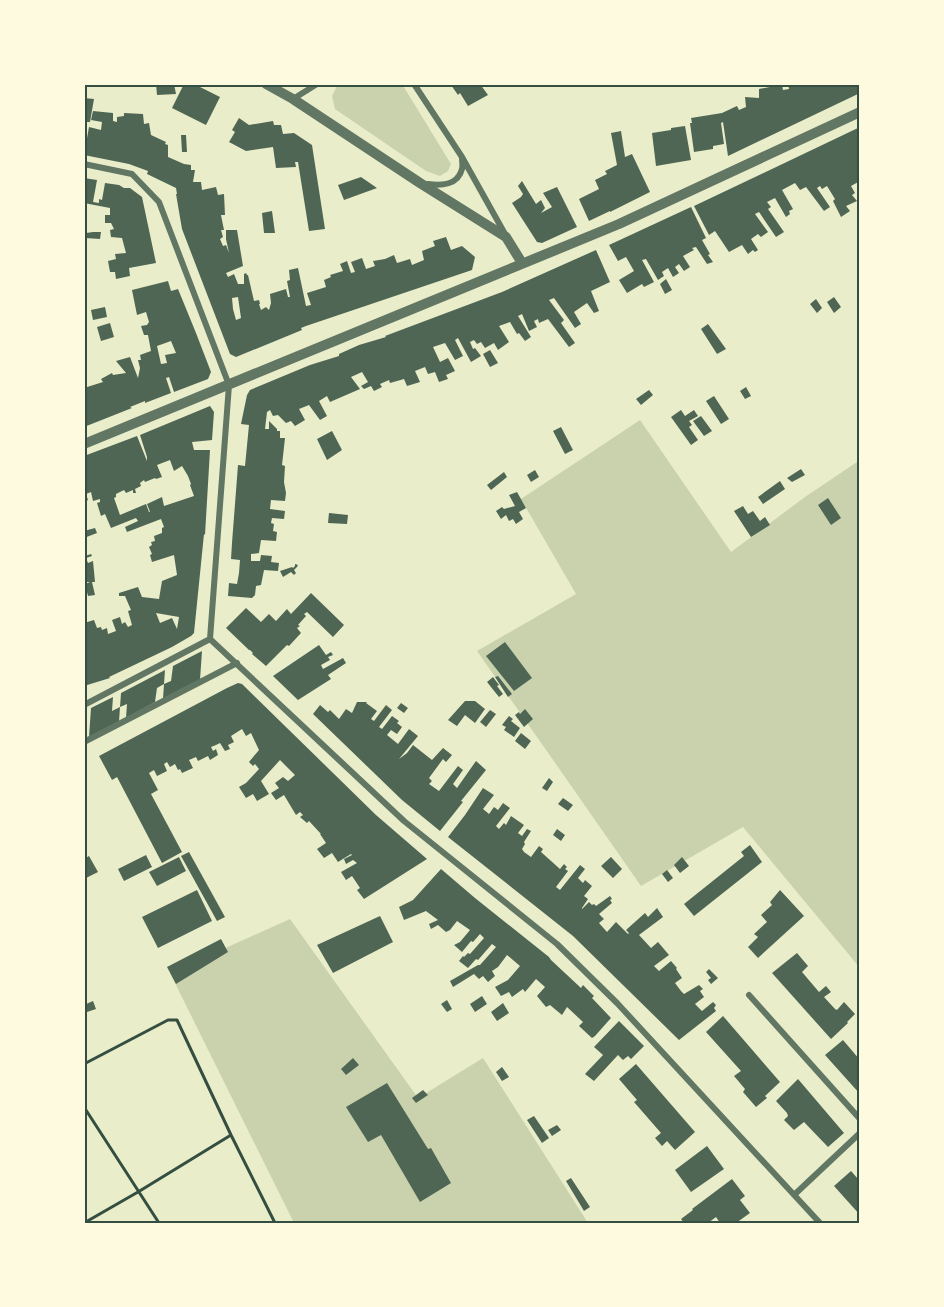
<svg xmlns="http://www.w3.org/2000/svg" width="944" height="1307" viewBox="0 0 944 1307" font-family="'Noto Serif',serif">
  <rect width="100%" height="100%" fill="#e9edc9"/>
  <path fill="#cad2ad" d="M338 84H402L451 164 448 171 440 176 426 171 335 109 332 96Z
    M640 420 731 552 805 497 860 460V968L743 827 641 886 477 651 576 594 521 499Z
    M290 919 418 1098 483 1058 588 1223H294L170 973Z"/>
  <path fill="#4f6655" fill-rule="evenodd" d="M156 84H174L176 94 157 95Z
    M184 84H194L220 97 206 125 172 108Z
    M453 84H480L488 95 468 106 460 93 458 95 451 85Z
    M774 84H782L783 90 789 89 788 84H860V93L728 156 723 122 721 123 724 144 713 146V149L694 152 690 123H692L691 118 722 113 737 106 739 110 746 107 745 97 759 98V89L775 86Z
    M84 98 94 99 90 122H84Z
    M93 111 113 113V121L117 122V117L124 116V113L143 114 144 124 149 123 151 135 166 142 165 144 168 145V157L184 164 191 165V170H195L193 182H201L202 190 216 187 218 195 224 194 225 215H221L224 230H221L223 237 220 239 223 246 226 245 229 253 226 239V230H237L243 266 226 273 228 277 234 274 238 284H244V274L246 273 247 275H248L254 301 259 300 260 304H259L261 310 266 307 269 310 271 303 270 294 286 289 288 297H290L287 281 290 280 289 270 298 268 306 306 311 305 307 293 326 287 324 280 331 277 330 275 343 271 340 264 347 261 351 273 355 272 351 262 362 258 366 269 375 266 373 261 385 259 394 255 397 263 410 259 412 265 424 260 422 251 435 246 433 241 446 237 451 250 462 246 475 257 472 270 306 326 301 328 302 330 236 357 230 354 182 229 176 194H177L176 188 147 174 148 171 129 164 84 155 89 127 101 130 102 122 91 120ZM238 297 241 318 236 320 233 309 232 298Z
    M239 118 249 125 273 121 274 125H281L283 134 294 133 312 145 325 229 309 231 298 162H295L296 167 276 168 273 147 246 151 229 142 235 132 232 130Z
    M685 126 691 160 656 166 652 133 671 130V128Z
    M860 127V181L851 186 855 193 852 195 857 201 846 206 850 211 841 217 833 201 835 199 827 186 822 189 820 186 817 188 830 207 824 211 806 187 800 190 795 183 782 190 793 209 789 211 790 214 786 217 775 198 767 202 771 207 768 209 784 232 776 237 759 212 755 214 768 232 761 237 758 234 751 239 758 250 755 252 753 250 748 254 742 245 729 252 715 231 709 235 694 206Z
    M621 131 625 157 632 154 650 192 610 212V211L589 221 579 199 599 189 595 180 607 174 605 171 617 165 611 133Z
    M181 135H186L187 152H182Z
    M361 177 377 188 344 200 338 185Z
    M84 178 97 180 93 202 99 203V199L102 200 105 183 119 185 124 188H130L142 197 156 263 129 268 130 276 116 279 115 272H110L108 261 116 259 115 254 126 253 122 238 111 237 110 230 114 229 111 223H105V215H110V208L84 203Z
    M522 181 536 204 541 200 545 208 541 213 552 207 543 193 557 187 577 227 542 243 537 242 512 203 521 197 523 194 518 186Z
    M691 207 706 238 702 240 710 254 708 255 713 262 707 264 696 247 692 248 694 250 683 256 690 267 684 271 679 264 675 267 679 273 673 277 668 268 662 272 664 276 658 280 646 259 642 260 654 282 644 287 642 284 627 293 619 280 634 271 626 257 618 261 609 245Z
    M272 211 275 233H264L262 213Z
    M93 232H101L100 239 85 238 86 233Z
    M596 250 610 282 591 291 599 311 594 313 587 303 574 312 581 324 575 328 554 298 549 300 564 320 561 323 575 343 569 347 548 319 539 323 538 319 534 321 537 327 529 331 522 314 518 316 531 337 525 341 519 333 517 334 510 322 499 326 509 342 498 350 494 343 485 348 481 342 477 344 474 340 470 342 473 349 475 348 481 356 471 362 458 338 455 340 463 356 455 360 445 343 433 347 440 362 448 358 455 371 446 375 448 379 439 382 435 372 428 374 425 367 415 371 420 382 407 386 404 379 390 383 389 380 380 384 382 387 374 391 371 386 364 389 361 386 368 382 362 372 351 377 360 389 330 402 327 396 319 401 327 416 320 420 309 405 299 409 305 420 295 426 291 421 286 423 278 415 273 416 270 410 267 412 265 429H269V421L277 429V431H280V438H285L282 465 285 466 284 482 286 493 285 501 271 500 270 509 285 511 284 519 272 518 271 523 274 524 273 531 277 532 276 541 261 540 259 553 251 554V561H260L261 555 272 556 271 562 279 563 278 571 264 570 261 585 256 586 255 595 252 598 228 596 229 583 237 584 239 573 240 560 231 559 232 543 238 465 245 466 249 425 241 424 247 395 250 390 310 365 339 356V354L359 345 386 337 385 336 502 292Z
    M666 279 672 290 665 294 660 284Z
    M168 281 171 291 178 289 196 333 211 372 208 379 174 392 169 377 166 378 171 393 145 403V401L130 407 132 408 84 427V388L103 382 101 379 112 373 113 375 126 373 116 361 130 357 138 378 140 368 138 360H141L140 355 151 351 148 335H144L141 326 147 325 149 322 146 312 137 315 132 290ZM171 341 176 353 165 355 167 363 161 364 157 346Z
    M834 297 841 307 834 313 827 302Z
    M816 299 822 308 817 313 810 304Z
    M105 307 107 317 93 320 91 310Z
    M110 323 114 337 101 341 97 327Z
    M708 324 726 349 717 354 701 329Z
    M490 350 498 363 490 367 483 354Z
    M746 387 751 396 745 399 740 391Z
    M649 390 653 395 641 405 636 399Z
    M714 396 729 419 721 424 706 401Z
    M210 406 214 412 212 440 192 442 194 450H210L205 535 204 534 194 633 191 636 172 647 109 677 110 678 84 686V623L94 620 97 628 101 627 102 630 107 628 108 634 116 631 112 620 120 617 122 624 125 622 128 627 132 625 128 611 131 610 125 596H119V593L138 587 142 597 159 599 162 581 177 575 174 555 152 562 150 555 152 554 149 547 152 545 151 542 155 541 154 536 162 533V528L164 527 161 519 127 532 125 527 138 521 136 518 111 528 105 514 101 516 97 503 100 502V499L93 501 91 492 86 494 88 500 84 502V456L137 436 147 461V457L140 435ZM170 460 174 471 182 466 188 476 191 484 190 485 194 496 164 506 162 497 147 504 150 512H149L146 504 120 515 114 498 116 497V494L124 490 126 493 133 490V493H136L135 489 141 486 140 483 144 480 145 482 155 478 156 479 162 477 157 465ZM156 613 179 617 177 629 172 618 160 623Z
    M681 410 685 416 694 410 698 416 689 421 692 425 689 427 698 440 691 445 671 417Z
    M701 416 712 431 704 436 693 421Z
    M561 427 573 450 565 454 553 431Z
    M332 431 342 450 327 460 317 439Z
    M801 469 805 475 792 482 787 478Z
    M535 470 539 477 531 482 527 475Z
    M504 472 507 477 491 490 487 485Z
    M780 481 785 489 763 504 758 497Z
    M517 492 526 508 519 512 523 519 516 524 513 519 509 521 506 515 501 519 496 511 502 507 504 509 515 506 509 495Z
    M828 498 841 518 831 525 818 505Z
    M743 506 748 514 753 511 760 521 765 517 770 525 751 537 734 511Z
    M329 513 348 515 347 524 328 523Z
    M95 528 97 533 84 538V531Z
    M91 554 92 556 86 558 88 563 93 561 95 582H92L95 595 88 596 85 584 90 582H86L84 574V555L85 556Z
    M295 564 298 565 297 567 294 570 296 573 294 575 291 572 283 577 280 571 292 567 293 568 295 566Z
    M311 593 344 625 333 637 307 612 304 614 306 616 298 625 300 626 297 628 301 633 289 646 287 645 266 666 252 654 253 653 250 650H249L226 628 246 608 261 622 269 614 276 621 287 609 291 614Z
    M505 642 532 678 514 691 486 656Z
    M319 645 326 655 331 652 333 655 328 657 330 660 321 665 323 669 343 658 346 663 328 675 331 679 298 700 273 676Z
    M202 651 200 680 163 699 164 684 171 681 173 666Z
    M165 670 164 684 157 688 155 702 126 718 127 704 120 707 121 693Z
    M498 676 512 694 508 697 495 677Z
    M493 677 499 685 497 686 503 694 499 697 487 682Z
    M238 683 242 684 376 815 427 859 364 899 357 890 360 888 352 876 346 880 341 872 357 863 353 860 346 864 344 859 352 855 351 854 338 862 332 853 324 858 317 849 326 843 320 834H321L309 821 307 823 300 817 303 815 300 812 296 815 284 795 276 800 271 793 279 788 275 783 283 777 288 781 295 775 280 760 261 781 269 794 257 801 253 794 246 798 239 787 246 783 259 769 255 764 253 766 249 762 259 750 251 733 246 736 242 729 231 736 234 742 228 745 230 749 225 751 220 743 216 745 211 747 213 751 216 749 218 755 210 760 208 756 198 761 196 757 189 760 193 768 182 773 180 769 178 770 175 764 170 767 167 762 164 764 167 771 157 776 154 770 149 773 158 790 151 794 182 852 162 863 117 777 112 780 99 756 227 688Z
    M113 697 112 711 120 707 119 722 89 737 91 708Z
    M465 701H475L485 709 475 723 465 715 457 726 448 720Z
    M357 702H367L366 703 377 711 371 719 374 721 386 705 392 710 379 727 382 729 392 716 399 721 397 723 402 727 397 734 391 730 387 735 398 744 409 729 418 736 399 759 407 753 413 745 432 760 443 748 452 755 446 762 443 759 429 778 432 781 429 784 439 791 458 766 463 770 453 784 457 788 476 761 486 770 461 801 463 802 440 831 402 800 313 714 320 705 328 712 330 710 339 719 346 709 352 713Z
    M401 703 408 708 404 713 397 708Z
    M525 709 533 719 524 727 515 715 519 712 520 714Z
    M490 710 496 714 486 727 480 722Z
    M509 716 513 719 511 721 520 728 514 737 504 730 506 727 502 725Z
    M521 733 531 741 525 749 515 741Z
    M549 778 553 782 547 791 542 788Z
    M483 788 494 795 483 809 489 814 494 807 498 810 503 803 510 808 496 826 499 829 504 823 506 825 511 816 524 825 518 833 522 836 527 829 531 831 524 842 525 844 522 849 524 852 531 857 539 846 543 849 541 852 560 869 564 864 567 867 565 869 568 871 556 887 560 890 580 865 585 869 578 878 583 883 585 880 592 886 584 896 588 899 582 908V909L589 902 592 905 594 904 596 906 610 896 612 899 610 900 612 903 599 914 604 919 599 923 607 932 616 922 628 934 629 933 626 930 645 913 648 917 657 908 663 917 639 935 651 948 658 942 669 955 654 966 659 971 671 961 677 968 676 969 682 978 675 983 681 991 684 994 699 985 703 989 700 991 704 997 695 1004 702 1011 713 1002 716 1005 714 1008 716 1011 679 1040 573 936 448 837 465 815Z
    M563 798 573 805 568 811 558 804Z
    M557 829 565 835 561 841 553 835Z
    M750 845 762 862 694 916 684 904 744 856 741 852Z
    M189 852 225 917 217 921 181 856Z
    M146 855 152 867 124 881 118 869Z
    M89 856 98 872 84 879V859Z
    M179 857 186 871 157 886 149 872Z
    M611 857 622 869 613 878 601 866Z
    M682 857 689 866 680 873 674 865Z
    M441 869 475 898 549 957 551 960 581 988 583 985 594 996 592 998 611 1018 595 1036 592 1038 579 1026 583 1022 567 1007 562 1015 550 1005 546 1007 537 996 545 987 536 979 525 992 523 989 512 997 509 992 501 996 495 987 508 980 520 966 507 955 498 967 492 971 495 976 488 982 483 976 479 979 474 974 453 987 450 981 478 965H480L496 947 492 944 478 960 476 959 468 968 459 961 463 956 464 957 468 953 470 954 484 938 480 934 473 942 471 941 462 952 454 945 460 942 470 930 457 921 450 930 446 932 438 925 431 929 429 924 438 920 426 911 404 920 399 907 413 900Z
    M667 870 673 878 668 882 662 874Z
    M197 890 212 921 158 948 142 917Z
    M780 890 804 916 758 958 748 947 758 937 754 934 767 922 761 915 772 905 770 902Z
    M380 916 393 942 333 973 317 945Z
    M221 939 228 952 176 984 167 967Z
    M797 953 808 966 802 972 819 992 826 986 831 992 824 997 835 1009 837 1010 844 1002 855 1014 847 1022 848 1023 831 1039 772 973Z
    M709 969 718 978 711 984 708 980 711 978 706 972Z
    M482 996 487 1004 475 1012 470 1004Z
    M447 1000 452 1009 447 1012 441 1004Z
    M93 1001 96 1009 87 1012 84 1005Z
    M503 1003 509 1013 497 1021 491 1012Z
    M723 1016 780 1082 765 1096 767 1098 756 1107 743 1092 745 1089 734 1076 741 1071 706 1032Z
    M619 1021 644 1046 631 1059 628 1056 623 1060 618 1055 594 1081 585 1074 603 1055 594 1047Z
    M843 1040 860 1060V1094L825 1055Z
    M353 1058 359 1065 346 1075 341 1069Z
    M636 1064 695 1132 675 1150 667 1141 662 1146 655 1138 661 1133 634 1102 637 1100 619 1079Z
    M502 1067 509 1077 502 1081 496 1072Z
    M798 1079 844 1133 828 1147 804 1122 794 1130 784 1120 788 1116 787 1113 776 1101Z
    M387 1083 428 1149 431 1148 451 1183 420 1202 381 1135 368 1142 346 1107Z
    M423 1090 428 1095 416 1103 412 1098Z
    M534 1116 549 1138 542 1143 527 1120Z
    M557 1125 561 1130 552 1136 548 1130Z
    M707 1146 724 1169 691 1192 675 1170Z
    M851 1171 858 1179 860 1177V1215L834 1186Z
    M571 1178 590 1207 584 1211 566 1181Z
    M732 1179 745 1196 740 1200 750 1213 736 1223H720L716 1217 708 1223H684L681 1219 693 1210 692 1209Z"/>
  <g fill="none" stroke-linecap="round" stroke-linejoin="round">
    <path stroke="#344e41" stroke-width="3" d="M84 1064 168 1020H177L231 1135 275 1223
      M84 1107 159 1223
      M84 1223 138 1192 231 1135"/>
    <path stroke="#617663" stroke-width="6" d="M414 84 462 157 505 234
      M293 99 317 84
      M84 164 132 174 159 202 229 385 210 639
      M428 184C441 186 458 185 462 169 463 165 462 162 462 158
      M210 639 404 821 557 944 617 1003 820 1223
      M84 705 210 639
      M84 742 237 663
      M749 995 860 1119
      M794 1195 860 1133"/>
    <path stroke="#617663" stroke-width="10" d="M266 84 293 99 420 183 506 237 522 263
      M84 444 619 224 860 112"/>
  </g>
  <rect width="944" height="1307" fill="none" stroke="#fefae0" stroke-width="171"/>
  <rect x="86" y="86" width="772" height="1136" fill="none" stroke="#344e41" stroke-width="2"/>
</svg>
